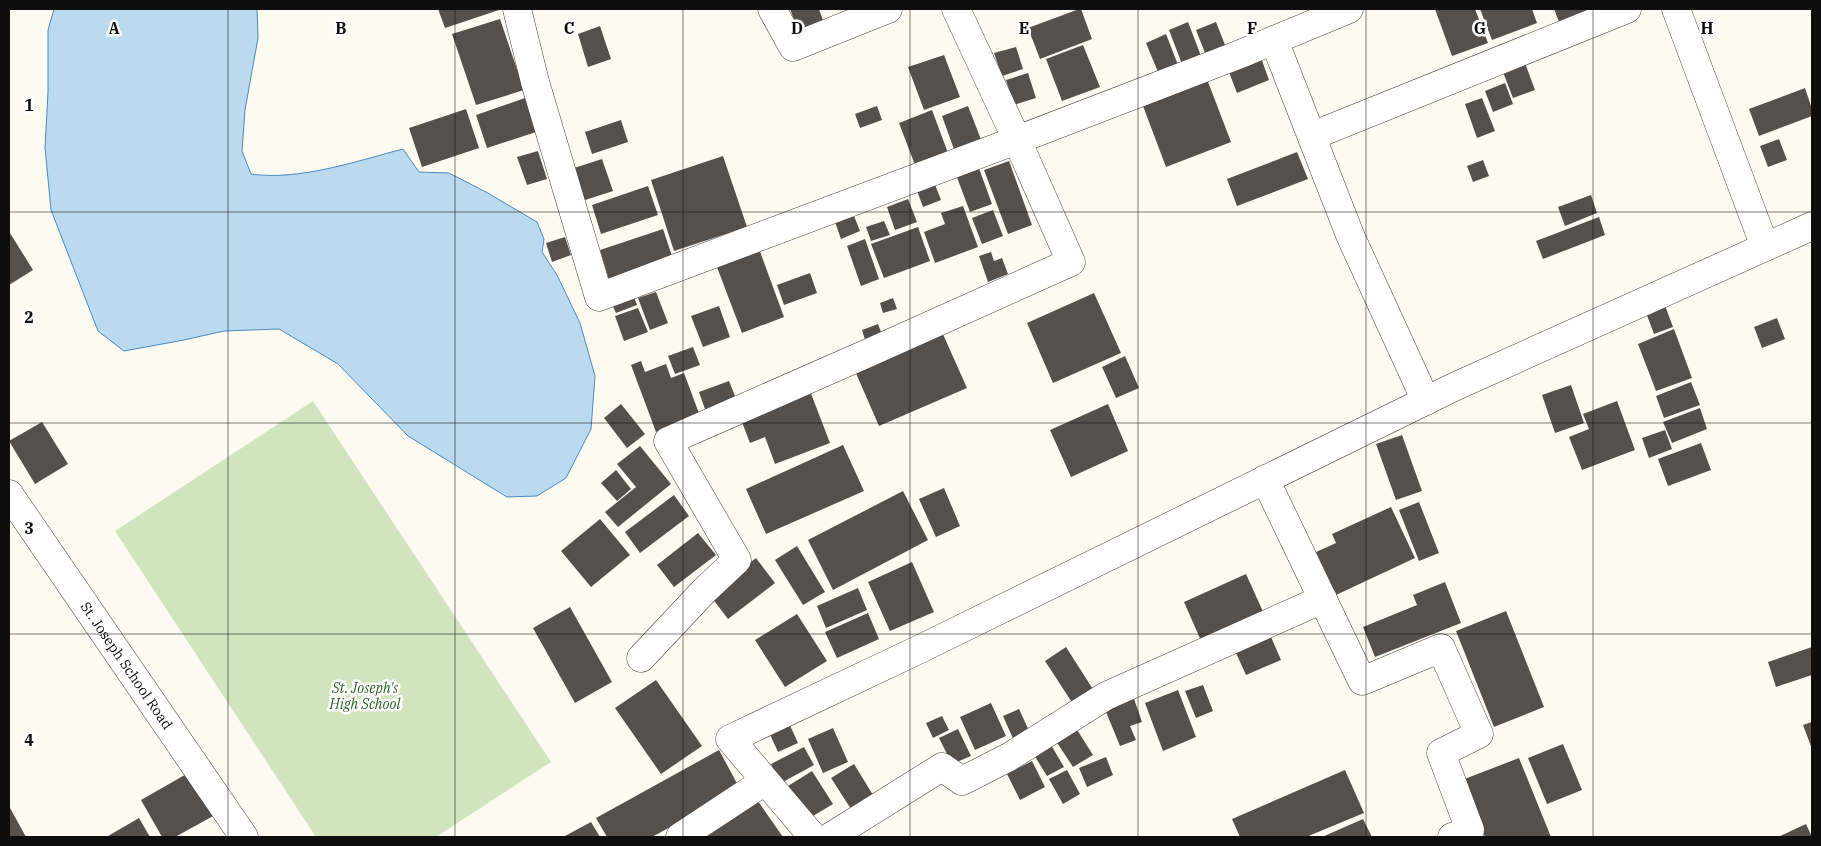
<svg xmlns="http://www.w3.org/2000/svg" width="1821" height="846" viewBox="0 0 1821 846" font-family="'IBM Plex Serif',serif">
  <rect width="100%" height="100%" fill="#fdfbf1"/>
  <path fill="#d0e4be" d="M313 401 551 762 436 837H316L115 531Z"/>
  <path fill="#bbd9ef" stroke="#4a8abe" d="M54 9H257L258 38 245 110 242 151 251 174C299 181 357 161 403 149L419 172 449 173 486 192 537 222 544 239 542 252 557 275 580 323 595 376 591 429 566 478 537 496 507 497 408 436 338 364 279 329 224 331 184 340 124 351 98 331 51 210 45 148 48 92V30Z"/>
  <path fill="#55504c" d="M438 9H502L445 28Z
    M790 9H819L825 26 800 35Z
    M1079 9H1081L1092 39 1040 59 1028 28Z
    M1435 9H1475L1488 43 1452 56Z
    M1480 9H1532L1537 23 1492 40Z
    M1554 9H1593L1559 22Z
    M500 19 524 90 476 105 452 34Z
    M1188 22 1201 56 1182 64 1169 30Z
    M1216 22 1227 50 1207 58 1196 30Z
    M600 26 611 59 588 67 578 34Z
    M1166 34 1178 65 1158 72 1146 43Z
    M1083 45 1100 87 1062 101 1046 59Z
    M1016 47 1023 69 1002 76 994 53Z
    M944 55 960 97 924 110 908 67Z
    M1260 55 1269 80 1237 93 1227 67Z
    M1525 63 1535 90 1513 98 1503 72Z
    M1028 73 1036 98 1014 105 1006 80Z
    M1205 74 1231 142 1166 167 1140 98Z
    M1505 83 1513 104 1493 112 1485 91Z
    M1805 88 1812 109V116L1759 136 1749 109Z
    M525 98 536 132 487 148 476 115Z
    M1482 98 1495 131 1477 138 1465 104Z
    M877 106 882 120 860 128 855 114Z
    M968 106 982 142 955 152 942 116Z
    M466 109 479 148 422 167 409 128Z
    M932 110 948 153 915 165 899 123Z
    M621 120 628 142 592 154 585 132Z
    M1779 139 1787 160 1768 167 1760 146Z
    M538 151 547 179 527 185 517 157Z
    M1297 152 1308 179 1237 206 1227 179Z
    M723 156 747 227 674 251 651 180Z
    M602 159 613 191 576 203 565 171Z
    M1483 160 1489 176 1473 182 1467 166Z
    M1009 161 1032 225 1008 234 984 170Z
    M977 163 992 204 970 212 955 172Z
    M934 182 941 200 923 207 916 188Z
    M648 186 658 215 601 234 592 205Z
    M1591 195 1597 213 1565 226 1558 207Z
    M908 199 917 222 895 230 887 207Z
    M963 206 978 247 935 263 924 232 945 224 941 213Z
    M993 210 1003 236 982 244 972 218Z
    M854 216 860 231 841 239 835 222Z
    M1599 217 1605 235 1543 259 1536 241Z
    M884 221 890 235 871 241 866 227Z
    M918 227 930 261 884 278 871 244Z
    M663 229 673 259 609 280 600 250Z
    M10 233 33 270 9 285V234Z
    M565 237 571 255 552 262 546 243Z
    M865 239 879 279 861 286 847 246Z
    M758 246 784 317 742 333 715 262Z
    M991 252 994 261 1002 258 1008 274 988 282 979 256Z
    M810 273 817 293 784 305 777 285Z
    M632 292 637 305 616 313 610 300Z
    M656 292 668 323 650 330 638 298Z
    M1094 293 1121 353 1053 383 1027 323Z
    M893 298 897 309 883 313 880 303Z
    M1664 303 1673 327 1654 334 1645 310Z
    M719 306 730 337 703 347 691 316Z
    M638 308 648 332 624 341 615 316Z
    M1777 318 1785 339 1762 348 1754 327Z
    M878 324 884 340 867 346 862 330Z
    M1674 329 1692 378 1656 391 1638 344Z
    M942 332 967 388 879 426 855 371Z
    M693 347 700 365 675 374 668 356Z
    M1125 356 1139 388 1116 398 1102 367Z
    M641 361 645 372 666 364 671 378 684 373 700 416 656 432 631 365Z
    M729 381 737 401 706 412 699 392Z
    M1691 382 1700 405 1664 418 1656 396Z
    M1571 385 1584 423 1555 433 1542 395Z
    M810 391 830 443 775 464 765 437 750 443 740 417Z
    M1617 401 1635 450 1582 470 1569 437 1589 429 1583 414Z
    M621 404 645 434 627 448 604 418Z
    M1108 404 1128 451 1071 477 1050 430Z
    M1700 408 1707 429 1672 443 1663 422Z
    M42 422 68 464 35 484 9 441Z
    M1665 430 1672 449 1649 458 1642 438Z
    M1402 435 1422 491 1396 500 1376 444Z
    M1701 443 1711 470 1668 486 1658 459Z
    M843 445 864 491 766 534 746 489Z
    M640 446 671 484 618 527 605 512 636 487 617 464Z
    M616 470 631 489 617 501 601 483Z
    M944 488 960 526 936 537 919 499Z
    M903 491 928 540 833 590 808 540Z
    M674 495 689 516 640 553 625 532Z
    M1419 502 1439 553 1419 561 1399 510Z
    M1391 507 1415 558 1336 595 1316 552 1336 543 1332 534Z
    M600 519 630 555 591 587 561 551Z
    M698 533 716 555 674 587 657 565Z
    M797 546 825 592 803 605 775 560Z
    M756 558 775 583 728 619 709 594Z
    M912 562 934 612 890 631 868 582Z
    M1246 574 1265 616 1202 643 1184 602Z
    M1445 582 1461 623 1375 657 1363 627 1417 605 1413 595Z
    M858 588 867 610 826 628 817 606Z
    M570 607 612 682 575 703 533 628Z
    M1506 611 1544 707 1494 727 1456 631Z
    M868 613 879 639 837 658 825 632Z
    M797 614 827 661 785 687 755 640Z
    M1271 637 1281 660 1246 675 1236 653Z
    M1066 647 1096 694 1075 707 1045 661Z
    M1812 647V675L1776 687 1768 662Z
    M656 680 702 746 661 774 615 708Z
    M1203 685 1213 711 1196 718 1185 691Z
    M1178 690 1196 737 1163 751 1145 703Z
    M1133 696 1142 722 1130 726 1136 740 1120 746 1104 707Z
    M991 703 1006 736 975 750 960 717Z
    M1019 709 1031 735 1015 743 1003 716Z
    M942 716 949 730 933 738 926 723Z
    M787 719 798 743 778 752 767 728Z
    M1812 722V749L1803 725Z
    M1074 725 1093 755 1073 767 1054 738Z
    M833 728 848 762 823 773 808 739Z
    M958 729 971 756 952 764 939 738Z
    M1563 744 1582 790 1547 804 1528 758Z
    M1051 745 1064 767 1047 776 1034 755Z
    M804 747 814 765 781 783 771 764Z
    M719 750 740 789 652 837H607L596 818Z
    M1106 757 1113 775 1087 787 1079 768Z
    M1519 758 1551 837H1485L1462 780Z
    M1032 761 1045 787 1020 800 1007 774Z
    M854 764 873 795 851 809 831 778Z
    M1067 770 1080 794 1063 804 1049 779Z
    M1345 770 1364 813 1306 837H1240L1232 819Z
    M812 771 833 804 808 819 788 786Z
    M190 772 215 815 175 837H162L141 800Z
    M755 797 783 837H696Z
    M9 806 26 837H9Z
    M139 818 150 837H108V836Z
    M1363 819 1372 837H1322Z
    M591 822 600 837H563Z
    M1806 824 1812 837H1778Z"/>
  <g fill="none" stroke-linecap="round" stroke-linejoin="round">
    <defs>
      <g id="minor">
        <path d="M517 9 535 82 599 297 1017 140 1071 262 875 350 668 441 737 560 705 590 641 658"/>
        <path d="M772 9 793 47 888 9"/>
        <path d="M956 9 1017 140 1238 55 1349 9"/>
        <path d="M1676 9 1765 247"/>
        <path d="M1274 40 1350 235 1426 401"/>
        <path d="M1312 136 1627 9"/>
        <path d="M1265 479 1362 681 1441 648 1479 734 1441 753 1470 830 1452 837"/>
        <path id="s1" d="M9 494 244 837"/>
        <path d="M680 837 765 781"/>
        <path d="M813 837 730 739 918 650 1456 386 1812 226"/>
        <path d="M830 837 942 767 962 781 1009 757 1106 696 1323 599"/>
      </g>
    </defs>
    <use href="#minor" stroke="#414141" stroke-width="29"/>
    <use href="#minor" stroke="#fff" stroke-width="28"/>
  </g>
  <path fill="none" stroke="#0e0e0e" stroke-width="1" stroke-opacity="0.55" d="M228 9V837M455 9V837M683 9V837M910 9V837M1138 9V837M1366 9V837M1593 9V837M9 212H1812M9 423H1812M9 634H1812"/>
  <g text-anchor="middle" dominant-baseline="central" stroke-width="5" stroke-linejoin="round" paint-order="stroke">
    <g font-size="14" fill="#0e0e0e" stroke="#fff">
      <text stroke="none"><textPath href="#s1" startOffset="208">St. Joseph School Road</textPath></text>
    </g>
    <g font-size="14" font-style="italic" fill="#2f5e26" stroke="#fff">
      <text x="365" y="688">St. Joseph's<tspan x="365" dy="16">High School</tspan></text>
    </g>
  </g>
  <g font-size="16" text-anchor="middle" font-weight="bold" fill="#0e0e0e" stroke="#fff" stroke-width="5" stroke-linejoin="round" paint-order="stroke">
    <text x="114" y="34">A</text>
    <text x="341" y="34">B</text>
    <text x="569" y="34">C</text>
    <text x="797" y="34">D</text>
    <text x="1024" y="34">E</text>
    <text x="1252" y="34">F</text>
    <text x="1480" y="34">G</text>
    <text x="1707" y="34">H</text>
    <text x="29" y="111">1</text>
    <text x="29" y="323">2</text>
    <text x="29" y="534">3</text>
    <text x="29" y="746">4</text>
  </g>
  <rect width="1821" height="846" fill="none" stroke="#0e0e0e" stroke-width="20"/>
</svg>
